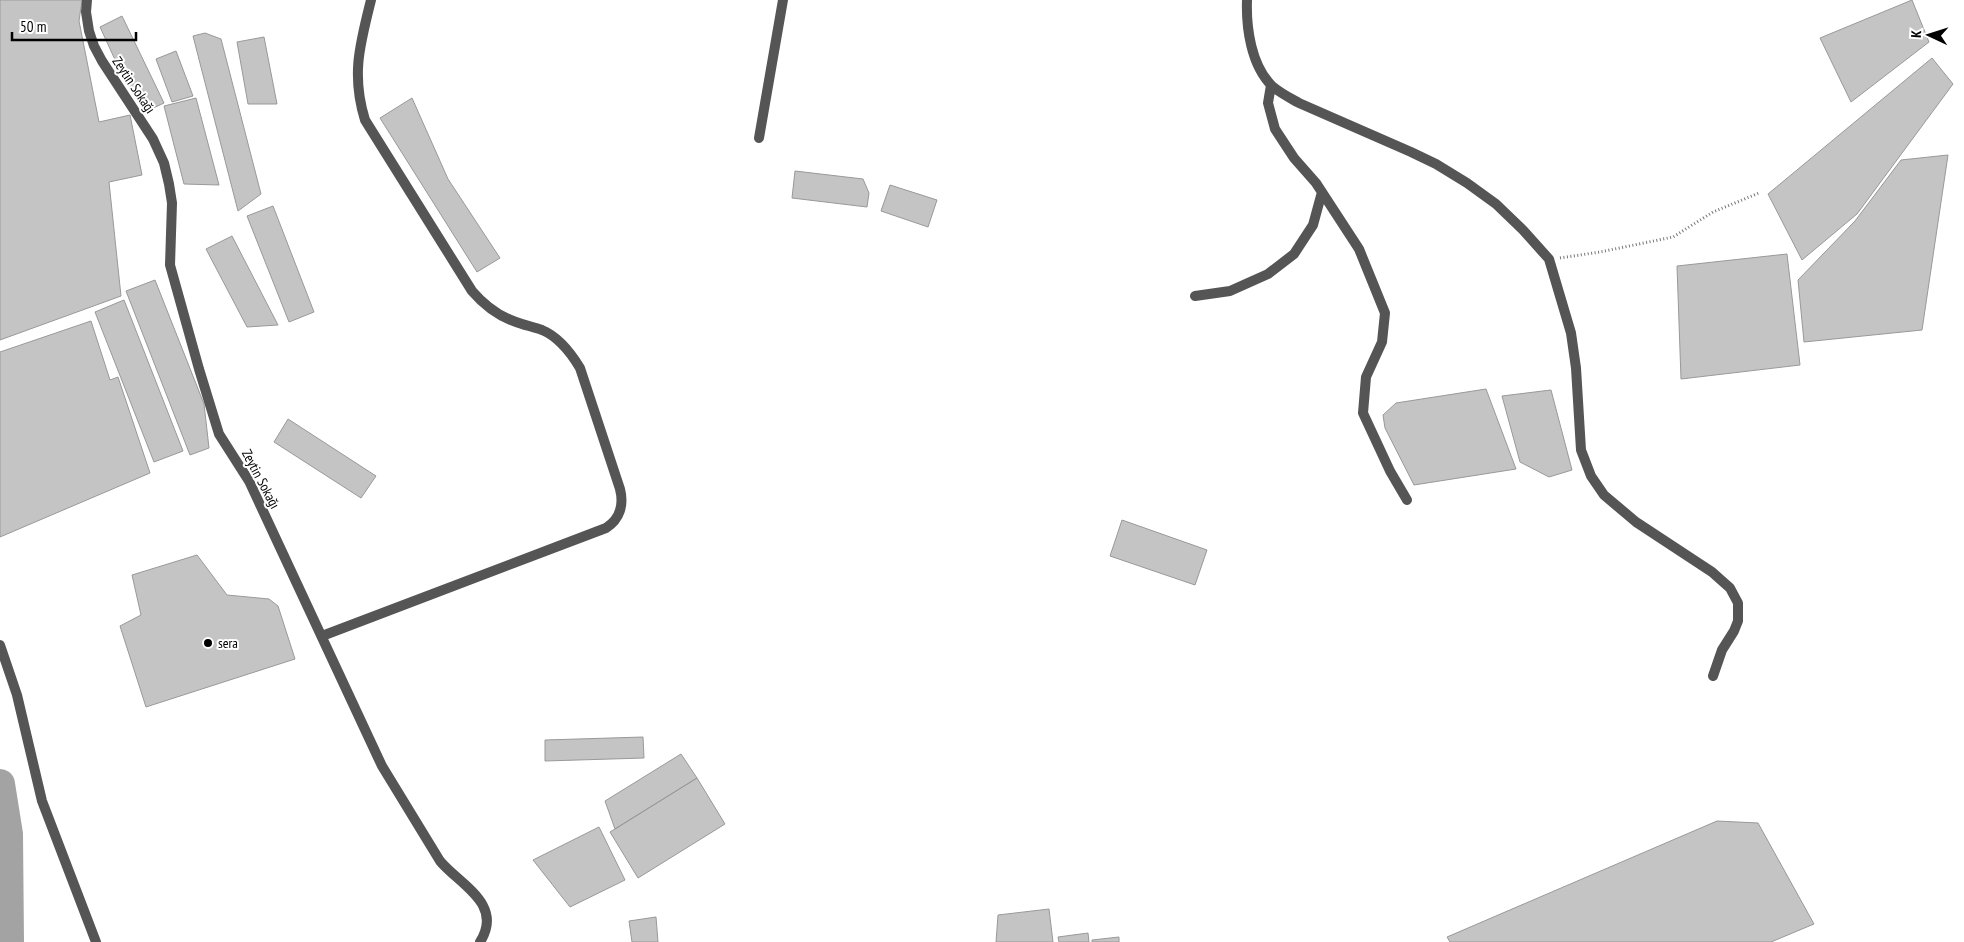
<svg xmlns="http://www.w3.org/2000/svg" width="1964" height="942" viewBox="0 0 1964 942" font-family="'PT Sans Narrow',sans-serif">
  <rect width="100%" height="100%" fill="#fff"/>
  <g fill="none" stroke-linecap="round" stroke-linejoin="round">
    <path stroke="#a3a3a3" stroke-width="30" d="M0 784 8 834 9 942"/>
  </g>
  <path fill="#c4c4c4" stroke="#999" d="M0 0H82L79 21 99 122 130 115 142 175 109 182 121 296 0 340Z
    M1912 0 1929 42 1851 102 1820 38Z
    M122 16 164 103 147 111 122 75 100 27Z
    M205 33 221 39 261 194 238 211 193 36Z
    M264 37 277 104H248L237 42Z
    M176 51 193 96 172 102 156 59Z
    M1932 58 1953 84 1857 214 1802 260 1768 194Z
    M196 98 219 185 184 184 164 106Z
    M412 98 448 179 500 258 477 272 380 118Z
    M1948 155 1922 330 1804 342 1798 280 1855 221 1901 160Z
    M795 171 863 179 869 193 867 207 792 198Z
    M890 185 937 200 928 227 881 211Z
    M273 206 314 312 289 322 247 216Z
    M232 236 278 325 247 327 206 249Z
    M1787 254 1800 365 1681 379 1677 266Z
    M155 280 204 404 209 448 190 455 126 291Z
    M124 300 183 451 154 462 95 312Z
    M91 321 110 380 118 377 150 473 0 537V352Z
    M1486 389 1516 469 1414 485 1385 428 1383 415 1396 403Z
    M1551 390 1572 470 1549 477 1520 462 1502 396Z
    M288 419 376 476 361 498 274 442Z
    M1122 520 1207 550 1195 585 1110 556Z
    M197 555 227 595 269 599 278 606 295 659 146 707 120 626 141 615 132 575Z
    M643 737 644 758 545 761V740Z
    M681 754 697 778 615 829 605 801Z
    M697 778 725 824 638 878 610 832Z
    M1717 821 1758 823 1814 924 1771 942H1450L1447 937Z
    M599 827 625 880 570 907 533 860Z
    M1049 909 1053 942H996L998 915Z
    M656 917 658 942H632L629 921Z
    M1088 933 1089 942H1059L1058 937Z
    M1119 937V942H1092V940Z"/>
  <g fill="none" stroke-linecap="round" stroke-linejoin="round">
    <path stroke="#777" stroke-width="3" stroke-dasharray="1 2.5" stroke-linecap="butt" d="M1560 258 1600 252 1673 237 1713 212 1759 193"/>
    <path stroke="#555" stroke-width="10" d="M1247 0C1246 28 1251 65 1272 86 1280 93 1290 98 1299 103L1411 152 1436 164 1467 183 1496 204 1523 230 1549 259 1571 333 1576 368 1581 450 1591 476 1604 495 1636 522 1712 572 1730 588 1738 603V621L1734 631 1722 650 1713 676
      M1271 85 1268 103 1275 129 1294 158 1316 183 1359 249 1385 313 1382 342 1366 377 1363 413 1390 471 1407 500
      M759 138 783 0
      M1195 296 1230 291 1268 274 1294 254 1313 225 1322 192"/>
    <path stroke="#555" stroke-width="10" d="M87 0 86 12 89 31 94 46 102 61 153 139 164 163 169 184 172 203 170 265 199 369 219 434 249 481 382 766 440 861C460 885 504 904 480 942
      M322 636 606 528C620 519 624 505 620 489L580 368C571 353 559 337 542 330 534 327 524 325 516 322 498 316 484 305 472 291L365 120C351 75 360 44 371 0
      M0 645 17 695 42 801 96 942"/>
  </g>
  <circle fill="#000" stroke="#fff" stroke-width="2" cx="208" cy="643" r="5"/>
  <g text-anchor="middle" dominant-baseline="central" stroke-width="4" stroke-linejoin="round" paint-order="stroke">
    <g font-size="14" fill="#000" stroke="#fff">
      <text transform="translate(134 85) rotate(56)">Zeytin Sokağı</text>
      <text transform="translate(261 479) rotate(62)">Zeytin Sokağı</text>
    </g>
    <g font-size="14" fill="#000" stroke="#fff" text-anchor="start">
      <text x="218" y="643">sera</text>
    </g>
  </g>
  <g transform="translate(1929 35) rotate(274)" stroke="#ffffff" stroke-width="4" paint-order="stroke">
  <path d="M0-4L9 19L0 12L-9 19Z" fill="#000000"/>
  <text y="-8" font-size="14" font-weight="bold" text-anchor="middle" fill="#000000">K</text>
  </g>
  <path d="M12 32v8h124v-8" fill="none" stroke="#000000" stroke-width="2.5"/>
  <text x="20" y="32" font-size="15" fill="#000000" stroke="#ffffff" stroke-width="4" paint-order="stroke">50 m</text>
</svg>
